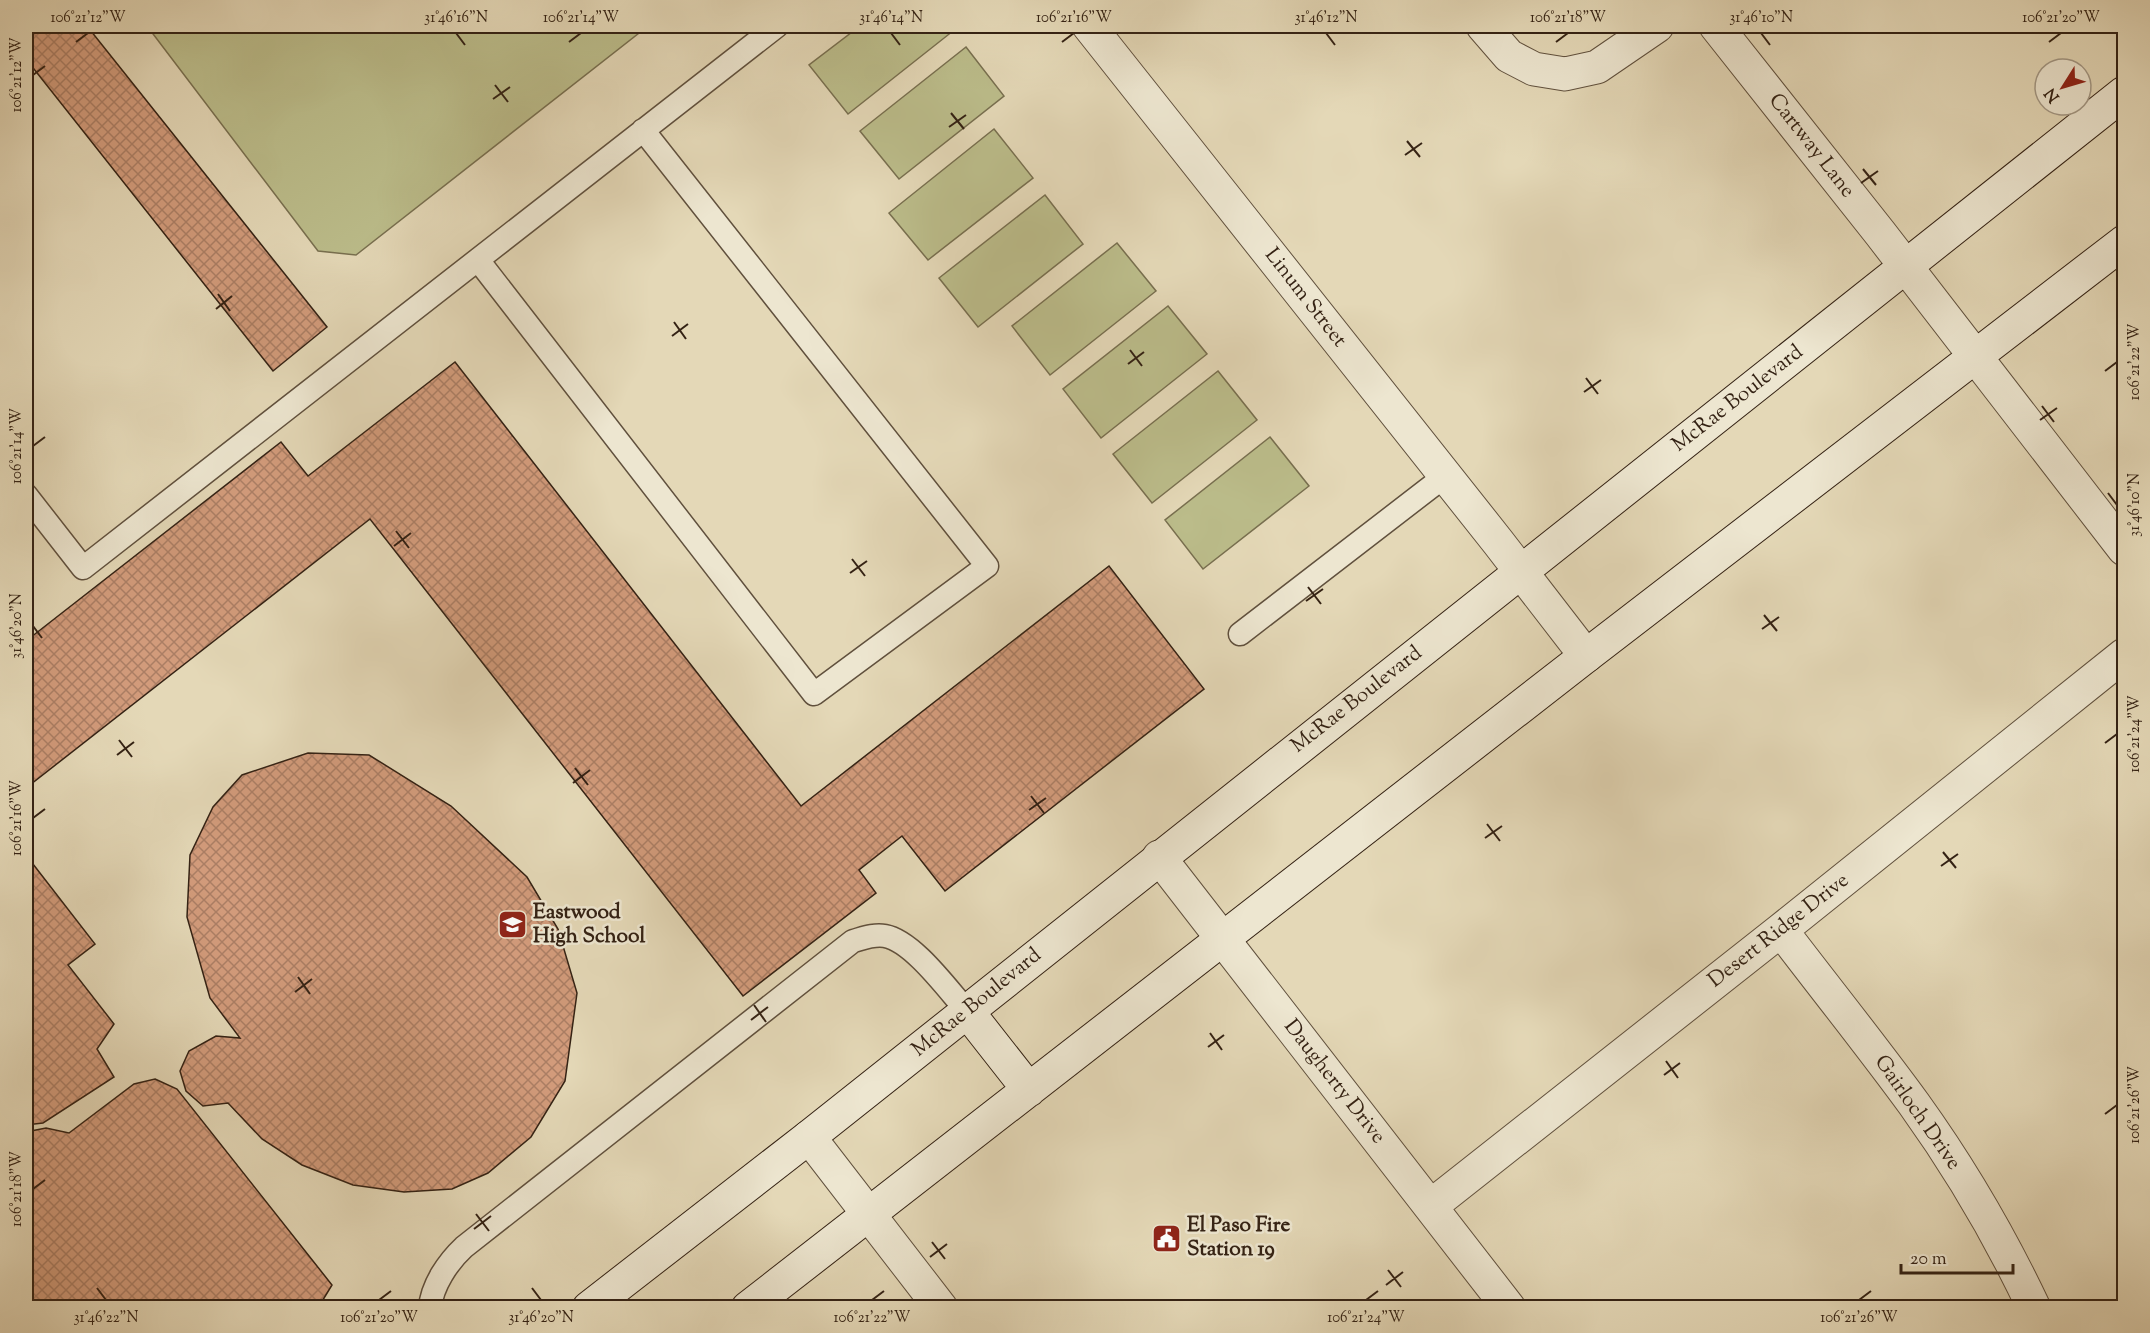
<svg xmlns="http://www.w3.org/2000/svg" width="2150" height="1333" viewBox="0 0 2150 1333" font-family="'Sorts Mill Goudy',serif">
  <defs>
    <pattern id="building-cross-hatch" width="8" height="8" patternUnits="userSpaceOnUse" patternTransform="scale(1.5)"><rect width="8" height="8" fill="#d29b7b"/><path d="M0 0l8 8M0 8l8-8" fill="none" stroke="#ab7e64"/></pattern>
  </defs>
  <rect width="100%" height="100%" fill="#e4d8b7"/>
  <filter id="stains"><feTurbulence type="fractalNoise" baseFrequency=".00333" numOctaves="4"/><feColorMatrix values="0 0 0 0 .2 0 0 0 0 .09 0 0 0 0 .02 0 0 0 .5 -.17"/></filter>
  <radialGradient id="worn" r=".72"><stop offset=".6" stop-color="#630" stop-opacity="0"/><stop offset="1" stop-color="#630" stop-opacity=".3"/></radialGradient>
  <path fill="#bbbc8a" stroke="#786f4f" stroke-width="1.5" d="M147 26H648L356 255 318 251Z
    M860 26H949L953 31 848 114 809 65Z
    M966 47 1004 96 899 179 860 131Z
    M994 129 1033 178 928 260 889 213Z
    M1045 195 1083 244 978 327 939 278Z
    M1117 243 1156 291 1050 375 1012 326Z
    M1168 306 1207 354 1101 438 1063 389Z
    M1218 371 1257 420 1152 503 1113 454Z
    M1270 437 1309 486 1203 569 1165 520Z"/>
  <path fill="url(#building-cross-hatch)" stroke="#342214" stroke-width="1.5" d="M26 26H87L327 327 273 371 26 59Z
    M455 362 801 806 1109 566 1204 689 945 891 902 836 859 870 876 893 743 996 370 519 26 788V641L281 442 308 476Z
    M308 753 369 755 451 806 527 877 558 929 577 993 565 1081 531 1137 488 1173 452 1189 404 1192 353 1185 302 1165 262 1139 228 1103 203 1106 186 1091 180 1071 189 1051 216 1036 240 1038 210 998 187 917 190 855 213 807 242 775Z
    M26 855 95 944 68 965 114 1024 97 1049 114 1077 43 1123 26 1125Z
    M155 1079 177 1089 332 1285 318 1308H26V1135L31 1131 46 1128 69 1133 134 1084Z"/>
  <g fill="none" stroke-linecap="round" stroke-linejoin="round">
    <defs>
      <path id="service" d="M478 260 814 694 987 566 643 130
        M26 495 83 568 777 26
        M1240 634 1445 476
        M430 1308C432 1285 448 1262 464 1247L853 941C864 938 874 934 885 936 913 941 948 990 967 1011"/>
      <path id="minor" d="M1483 26 1509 56 1534 69 1565 74 1597 67 1657 26
        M1716 26 1880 233 2124 549
        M1159 857 1509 1308
        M1781 930C1825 988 1871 1045 1914 1104 1960 1168 2000 1236 2034 1308
        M809 1137 941 1308
        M1431 1206 1781 930 2124 655"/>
      <path id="tertiary" d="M1089 26 1498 542 1586 656"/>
      <path id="secondary" d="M967 1011 1029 1090
        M589 1308 809 1137 2124 93
        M748 1308 1586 656 2124 242"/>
    </defs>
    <use href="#service" stroke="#60503d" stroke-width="25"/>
    <use href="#minor" stroke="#60503d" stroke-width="35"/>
    <use href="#tertiary" stroke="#60503d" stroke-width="35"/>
    <use href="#secondary" stroke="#342214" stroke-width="35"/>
    <use href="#service" stroke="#ede6d0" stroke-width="22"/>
    <use href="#minor" stroke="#ede6d0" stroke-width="33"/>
    <use href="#tertiary" stroke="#ede6d0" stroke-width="33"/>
    <use href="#secondary" stroke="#ede6d0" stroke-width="33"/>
  </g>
  <path fill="none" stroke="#342214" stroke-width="2" d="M456 33 465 45M891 33 900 45M1326 33 1335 45M1761 33 1770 45M76 42 88 33M569 42 581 33M1062 42 1074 33M1556 42 1568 33M2049 42 2061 33M33 75 45 66M495 85 508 102M493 99 510 87M951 113 964 129M949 127 966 115M1407 141 1420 157M1405 155 1422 143M1863 169 1876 185M1861 183 1878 171M218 294 230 311M216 309 232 296M674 322 686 339M672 336 688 324M1130 350 1142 366M1128 364 1144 352M2105 371 2117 362M1586 378 1598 394M1584 392 1601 380M2042 406 2054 422M2040 420 2057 408M33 446 45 437M2108 493 2117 505M396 531 409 548M394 546 411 533M852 559 865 576M850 573 867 561M1308 587 1321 604M1306 601 1323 589M1764 615 1777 631M33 626 42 638M1762 629 1779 617M119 740 132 757M2105 743 2117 734M117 755 134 742M575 768 588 785M573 783 590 770M1031 796 1044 813M1029 810 1046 798M33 818 45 809M1487 824 1500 841M1485 838 1502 826M1943 852 1956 868M1941 866 1958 854M298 977 310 994M295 992 312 979M754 1005 766 1022M751 1020 768 1007M1210 1033 1222 1050M1208 1047 1224 1035M1666 1061 1678 1078M1664 1075 1680 1063M2105 1114 2117 1105M33 1189 45 1180M476 1214 489 1231M474 1229 491 1216M932 1242 945 1259M930 1257 947 1244M1388 1270 1401 1287M1386 1285 1403 1272M97 1288 106 1300M532 1288 541 1300M379 1300 391 1291M872 1300 884 1291M1366 1300 1378 1291M1859 1300 1871 1291"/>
  <defs>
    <symbol id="school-square" viewBox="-11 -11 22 22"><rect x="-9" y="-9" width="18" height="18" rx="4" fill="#8f2418" stroke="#ede6d0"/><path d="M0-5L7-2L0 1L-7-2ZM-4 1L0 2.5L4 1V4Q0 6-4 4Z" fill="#fff"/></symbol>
    <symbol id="civic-square" viewBox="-11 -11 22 22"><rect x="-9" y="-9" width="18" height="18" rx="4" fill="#8f2418" stroke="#ede6d0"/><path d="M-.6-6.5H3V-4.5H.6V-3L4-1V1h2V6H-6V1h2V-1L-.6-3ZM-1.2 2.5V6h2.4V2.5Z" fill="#fff"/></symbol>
  </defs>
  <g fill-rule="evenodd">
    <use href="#school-square" x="496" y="908" width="33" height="33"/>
    <use href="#civic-square" x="1150" y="1222" width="33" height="33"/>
  </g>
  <g text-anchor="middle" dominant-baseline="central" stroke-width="5" stroke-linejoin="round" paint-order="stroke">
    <g font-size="21" fill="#342214" stroke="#ede6d0">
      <text transform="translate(1811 146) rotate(52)">Cartway Lane</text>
      <text transform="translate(1305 298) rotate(52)">Linum Street</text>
      <text transform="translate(1738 399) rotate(-38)">McRae Boulevard</text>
      <text transform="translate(1357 700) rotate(-38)">McRae Boulevard</text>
      <text transform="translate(1779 931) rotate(-38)">Desert Ridge Drive</text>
      <text transform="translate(977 1003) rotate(-39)">McRae Boulevard</text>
      <text transform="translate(1334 1082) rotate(52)">Daugherty Drive</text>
      <text transform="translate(1917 1113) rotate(55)">Gairloch Drive</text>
    </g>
    <g font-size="21" font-weight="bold" fill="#342214" stroke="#ede6d0" text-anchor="start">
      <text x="533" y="913">Eastwood<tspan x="533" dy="24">High School</tspan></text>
      <text x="1187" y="1226">El Paso Fire<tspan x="1187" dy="24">Station 19</tspan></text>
    </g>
  </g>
  <rect width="2150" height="1333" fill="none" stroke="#e4d8b7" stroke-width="66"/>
  <g transform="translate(2063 87) rotate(233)"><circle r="28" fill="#ede6d0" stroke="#a39885" stroke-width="1.5"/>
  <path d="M0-4.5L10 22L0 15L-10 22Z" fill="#8f2418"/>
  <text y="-9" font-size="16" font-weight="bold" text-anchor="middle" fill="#342214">N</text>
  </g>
  <path d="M1901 1264v9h112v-9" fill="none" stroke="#342214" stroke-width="3"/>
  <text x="1910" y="1264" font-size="18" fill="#342214" stroke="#ede6d0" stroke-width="4.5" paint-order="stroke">20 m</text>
  <rect x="33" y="33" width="2084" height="1267" fill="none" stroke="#342214" stroke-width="2"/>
  <g font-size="15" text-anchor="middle" fill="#342214">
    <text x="88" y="22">106°21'12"W</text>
    <text x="456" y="22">31°46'16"N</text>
    <text x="581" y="22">106°21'14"W</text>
    <text x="891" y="22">31°46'14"N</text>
    <text x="1074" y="22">106°21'16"W</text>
    <text x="1326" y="22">31°46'12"N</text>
    <text x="1568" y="22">106°21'18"W</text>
    <text x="1761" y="22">31°46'10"N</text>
    <text x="2061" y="22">106°21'20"W</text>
    <text transform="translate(16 75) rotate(-90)" y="5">106°21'12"W</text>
    <text transform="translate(2134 362) rotate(-90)" y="5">106°21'22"W</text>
    <text transform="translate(16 446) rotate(-90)" y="5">106°21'14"W</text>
    <text transform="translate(2134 505) rotate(-90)" y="5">31°46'10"N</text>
    <text transform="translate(16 626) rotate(-90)" y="5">31°46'20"N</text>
    <text transform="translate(2134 734) rotate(-90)" y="5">106°21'24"W</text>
    <text transform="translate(16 818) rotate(-90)" y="5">106°21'16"W</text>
    <text transform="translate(2134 1105) rotate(-90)" y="5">106°21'26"W</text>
    <text transform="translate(16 1189) rotate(-90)" y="5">106°21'18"W</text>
    <text x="106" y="1322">31°46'22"N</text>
    <text x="379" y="1322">106°21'20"W</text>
    <text x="541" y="1322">31°46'20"N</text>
    <text x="872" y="1322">106°21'22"W</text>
    <text x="1366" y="1322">106°21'24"W</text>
    <text x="1859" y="1322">106°21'26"W</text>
  </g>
  <rect width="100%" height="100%" filter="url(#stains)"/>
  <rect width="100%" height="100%" fill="url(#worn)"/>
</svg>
